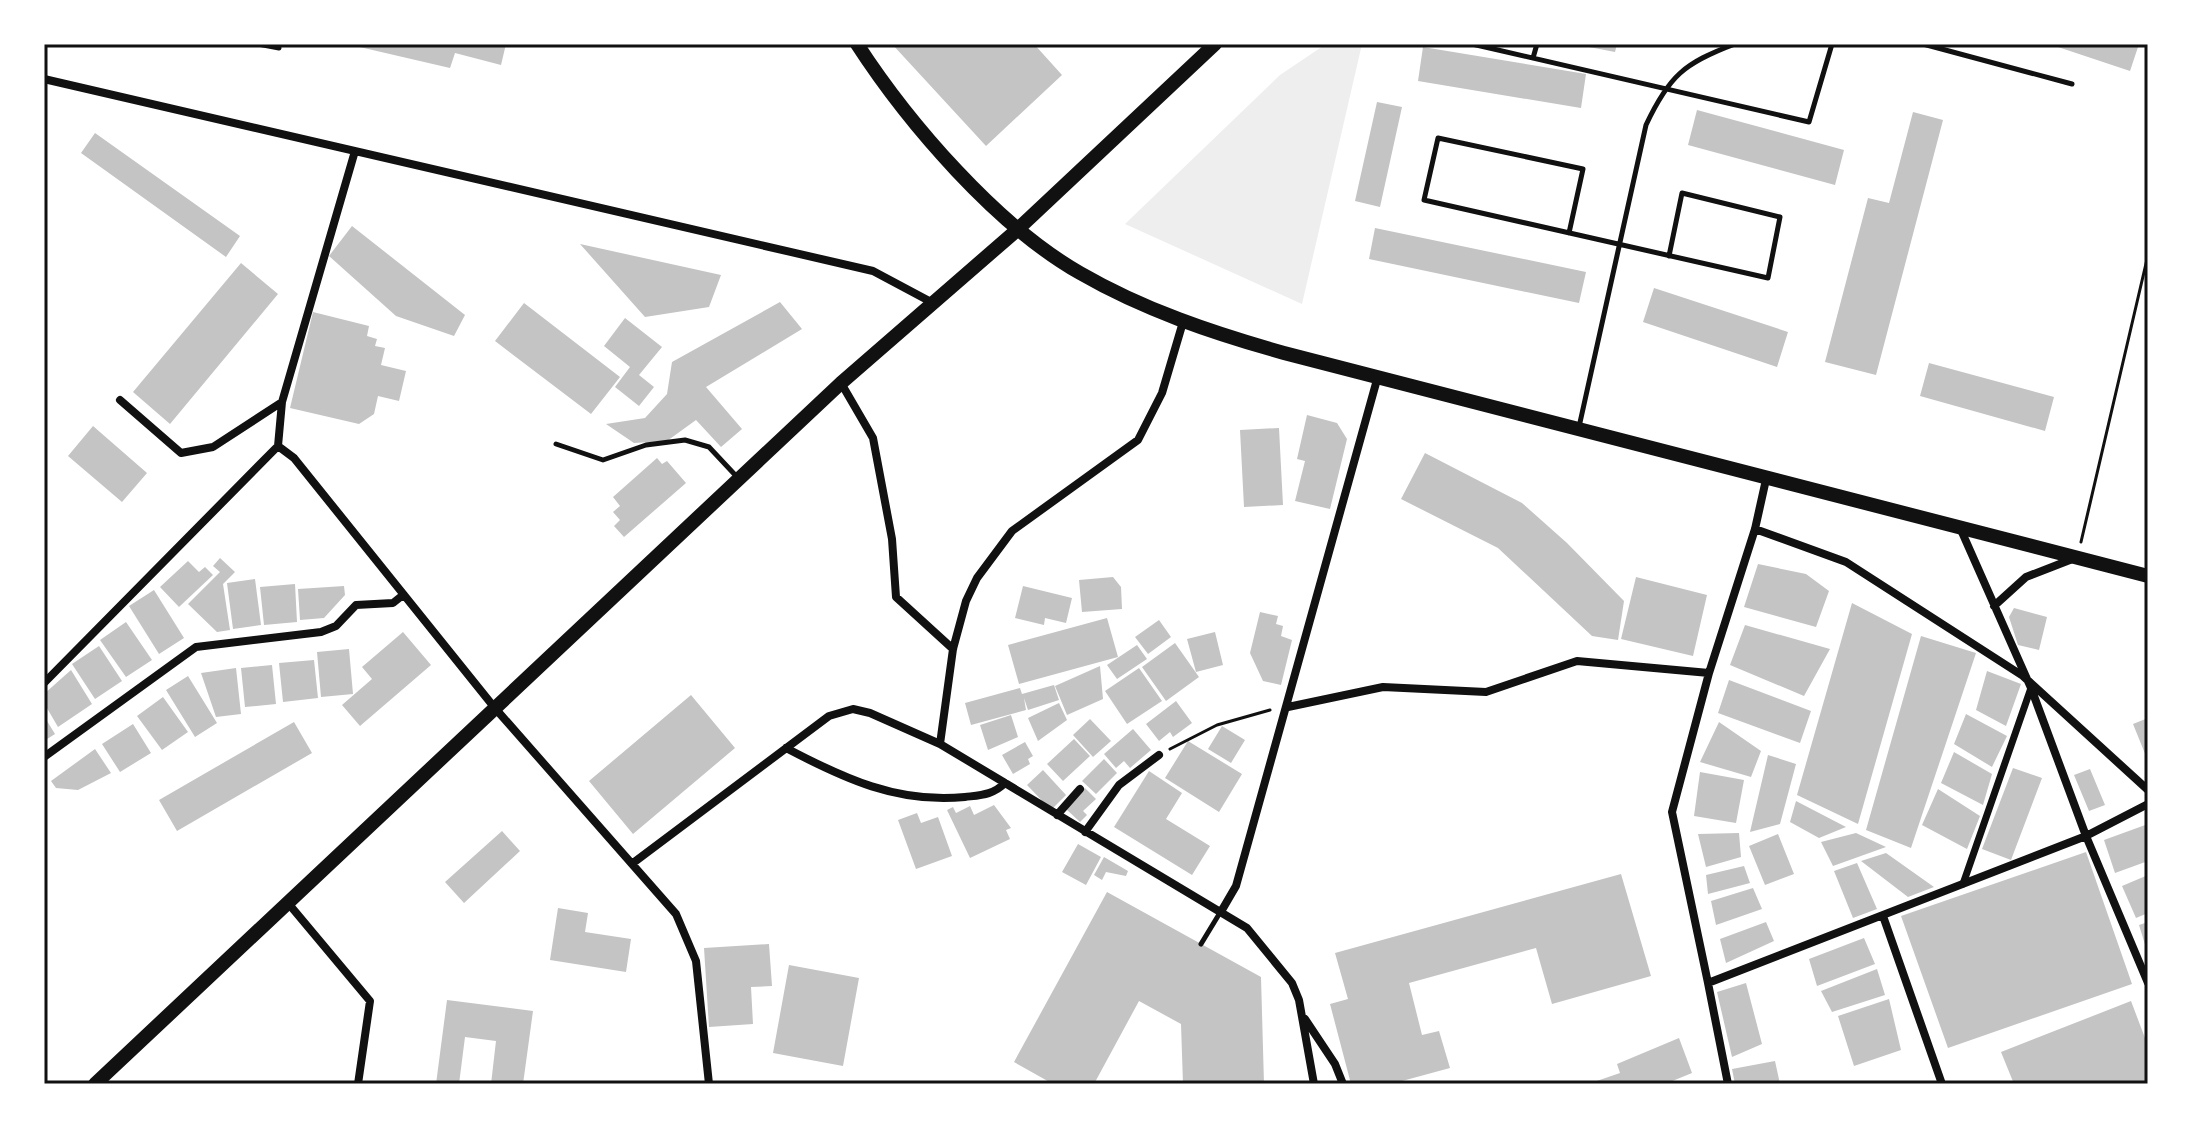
<svg xmlns="http://www.w3.org/2000/svg" width="2192" height="1128" viewBox="0 0 2192 1128" font-family="'Space Grotesk',sans-serif">
  <rect width="100%" height="100%" fill="#fff"/>
  <path fill="#eee" d="M1326 44H1362L1302 304 1125 224 1280 75Z"/>
  <path fill="#c4c4c4" d="M506 44 501 65 455 53 450 68 351 45Z
    M892 44H1034L1062 75 986 146Z
    M1589 44H1617L1615 52 1589 47Z
    M2049 44H2139L2130 71Z
    M1423 47 1586 74 1581 108 1418 81Z
    M1377 102 1402 107 1380 207 1355 201Z
    M1697 110 1844 150 1835 185 1688 145Z
    M1913 112 1943 120 1876 375 1825 362 1868 198 1889 203Z
    M95 133 240 236 226 257 81 153Z
    M352 226 465 315 454 336 396 316 329 256Z
    M1375 228 1586 272 1579 303 1369 259Z
    M580 244 721 275 709 307 645 317Z
    M241 263 278 294 170 424 133 392Z
    M1654 288 1788 332 1777 367 1643 322Z
    M780 302 802 329 706 387 742 429 721 447 696 420 667 441 634 443 606 424 645 418 667 394 672 362Z
    M524 303 620 377 591 414 495 341Z
    M313 312 369 326 367 336 377 339 375 346 385 348 381 365 406 371 399 401 378 396 374 414 359 424 290 408Z
    M625 318 662 347 639 375 654 387 639 406 615 387 630 367 604 346Z
    M1929 363 2054 397 2045 431 1920 396Z
    M1307 415 1337 423 1347 439 1330 509 1295 501 1305 461 1297 459Z
    M93 426 147 473 122 502 68 456Z
    M1279 428 1283 505 1244 507 1240 430Z
    M1425 453 1522 503 1567 543 1624 601 1618 640 1592 636 1498 548 1401 499Z
    M657 458 662 464 667 461 686 483 624 537 614 526 620 520 613 512 620 506 613 497Z
    M220 558 235 572 223 584 230 630 217 632 188 604 220 572 213 566Z
    M188 561 199 572 205 567 213 575 179 607 160 587Z
    M1758 564 1806 574 1829 591 1816 627 1744 607Z
    M1113 577 1121 587 1122 609 1082 612 1079 580Z
    M1636 577 1707 595 1693 656 1621 639Z
    M255 579 261 625 233 629 227 583Z
    M295 584 297 622 264 625 260 587Z
    M344 586 345 595 324 618 300 620 298 589Z
    M1023 586 1072 598 1066 623 1045 618 1044 625 1015 618Z
    M154 590 184 638 159 654 129 606Z
    M1852 603 1912 634 1858 824 1797 795Z
    M2014 608 2047 617 2039 650 2018 645 2009 617Z
    M1260 612 1278 616 1276 624 1283 626 1281 636 1292 640 1281 685 1263 681 1250 653Z
    M1107 618 1118 657 1019 684 1008 645Z
    M1159 620 1171 637 1148 654 1135 637Z
    M126 622 152 660 126 677 100 640Z
    M1745 625 1830 649 1804 696 1730 665Z
    M403 632 431 665 360 726 342 705 372 679 362 667Z
    M1215 632 1223 665 1196 672 1187 639Z
    M1921 636 1976 653 1911 848 1866 830Z
    M1175 643 1199 677 1166 701 1142 667Z
    M1137 645 1147 659 1117 679 1107 665Z
    M99 646 122 681 95 699 72 664Z
    M349 649 353 694 321 697 317 652Z
    M314 660 318 698 283 702 279 663Z
    M272 665 276 704 245 707 241 668Z
    M1100 666 1103 699 1067 715 1055 686Z
    M236 668 241 714 216 717 201 673Z
    M1139 668 1162 701 1127 724 1105 691Z
    M71 670 92 704 58 727 44 703V694Z
    M1987 671 2021 684 2006 726 1976 710Z
    M188 676 217 723 195 737 166 690Z
    M1729 680 1811 711 1800 743 1718 713Z
    M1054 685 1059 700 1028 710 1024 698 1026 710 971 725 965 703 1020 688 1022 694Z
    M691 695 735 748 633 834 589 781Z
    M163 697 188 732 162 750 137 716Z
    M1176 701 1192 723 1173 737 1170 732 1159 741 1146 724Z
    M1059 703 1067 720 1038 741 1028 718Z
    M1966 714 2007 736 1992 767 1954 744Z
    M1011 715 1018 737 988 750 980 725Z
    M44 716 55 734 44 741Z
    M2148 718V761L2133 724Z
    M1090 719 1111 741 1093 757 1073 735Z
    M294 722 312 753 177 831 159 800Z
    M1719 722 1761 751 1751 777 1700 762Z
    M133 724 151 753 120 772 102 744Z
    M1222 726 1245 740 1231 763 1208 749Z
    M1133 729 1151 750 1130 768 1124 761 1116 768 1104 754Z
    M1074 739 1090 756 1063 781 1047 764Z
    M1188 741 1242 774 1219 812 1165 778Z
    M1025 742 1033 756 1028 759 1030 764 1013 774 1002 755Z
    M95 749 111 773 78 790 56 788 51 781Z
    M1954 752 1992 774 1983 805 1941 783Z
    M1768 755 1796 764 1780 824 1750 832Z
    M1104 759 1117 773 1096 794 1082 781Z
    M2013 768 2042 778 2011 860 1982 849Z
    M2090 769 2105 805 2089 811 2074 775Z
    M1043 770 1066 795 1051 810 1027 785Z
    M1149 771 1182 793 1166 819 1210 846 1192 875 1114 827Z
    M1700 772 1744 780 1736 823 1694 816Z
    M1085 788 1096 799 1083 811 1087 815 1080 822 1066 809Z
    M1938 789 1980 816 1967 849 1922 825Z
    M1796 801 1846 827 1819 838 1790 822Z
    M994 805 1011 828 1006 830 1010 839 970 858 947 810 953 807 956 813 970 806 974 815Z
    M917 813 921 823 938 817 952 856 916 869 898 820Z
    M2148 824V861L2115 873 2104 840Z
    M502 831 520 851 464 903 445 882Z
    M1739 833 1741 857 1706 867 1698 834Z
    M1856 833 1886 847 1833 866 1821 842Z
    M1778 834 1794 874 1765 885 1749 846Z
    M1078 844 1101 857 1086 885 1062 872Z
    M2086 852 2132 984 1948 1048 1901 916Z
    M1886 853 1934 887 1908 897 1861 861Z
    M1104 857 1128 871 1126 876 1106 872 1102 880 1094 875Z
    M1857 863 1877 909 1853 918 1834 871Z
    M1744 866 1750 883 1708 894 1706 875Z
    M1621 874 1651 976 1552 1004 1536 948 1409 983 1422 1035 1439 1031 1450 1068 1391 1084H1351L1330 1004 1348 999 1335 953Z
    M2148 875V913L2136 918 2122 886Z
    M1753 888 1762 909 1716 925 1711 901Z
    M1107 892 1261 977 1264 1084H1183L1181 1024 1139 1001 1094 1084H1053L1014 1062Z
    M558 908 588 913 585 932 631 939 626 972 550 960Z
    M1766 922 1774 941 1726 963 1720 939Z
    M2148 922V951H2147L2139 925Z
    M1864 938 1875 964 1817 986 1809 959Z
    M769 944 772 986 751 987 753 1024 709 1027 704 948Z
    M789 965 859 978 843 1066 773 1053Z
    M1877 969 1885 995 1832 1012 1821 991Z
    M1746 983 1762 1044 1732 1057 1717 992Z
    M1889 999 1901 1050 1854 1066 1838 1016Z
    M447 1000 533 1011 523 1084H491L496 1041 465 1037 459 1084H436Z
    M2131 1001 2148 1046V1080L2139 1084H2014L2001 1052Z
    M1679 1038 1692 1073 1665 1084H1588L1620 1073 1617 1064Z
    M1775 1061 1780 1084H1735L1732 1069Z"/>
  <g fill="none" stroke-linecap="round" stroke-linejoin="round">
    <path stroke="#111" stroke-width="3" d="M2081 542 2148 255
      M1170 749 1217 725 1270 710"/>
    <path stroke="#111" stroke-width="5" d="M258 44 279 48
      M1472 44 1809 122 1832 44
      M1923 44 2072 84
      M1533 58 1537 44
      M1569 233 1583 169 1438 138 1424 200 1768 278 1780 217 1682 193 1669 256
      M1579 427 1646 125C1669 76 1684 63 1735 44
      M556 444 603 460 646 445 685 440 709 447 738 478
      M1201 944 1221 911"/>
    <path stroke="#111" stroke-width="7" d="M1963 884 2031 688"/>
    <path stroke="#111" stroke-width="8" d="M44 79 873 271 933 303
      M841 383 873 438 892 539 896 597 953 649
      M120 400 181 453 213 447 282 402 355 151
      M282 402 278 446 294 458 494 707 676 914 696 961 709 1084
      M1767 475 1755 529 1709 673 1672 812 1708 983 2086 836 2148 804
      M1755 529 1846 562 2023 676 2148 790
      M1961 530 2031 688 2086 836 2148 983
      M1994 606 2026 577 2075 558
      M44 683 278 446
      M1288 707 1383 687 1486 692 1577 661 1709 673
      M940 744 953 649 966 601 977 578 1012 531 1138 440 1162 393 1183 322
      M786 748C843 778 898 804 965 797 981 795 993 795 1005 783
      M44 757 196 647 321 632 336 626 356 605 393 603 403 595
      M1057 815 1080 789
      M1085 832 1119 785 1159 755
      M633 863 829 716 853 709 870 713 940 744 1247 928 1292 983 1299 1000 1314 1084
      M288 903 370 1001 358 1084
      M1222 910 1236 886 1378 376
      M1883 916 1942 1084
      M1708 983 1728 1084
      M1305 1019 1335 1064 1343 1084"/>
    <path stroke="#111" stroke-width="14" d="M857 44C909 124 997 226 1080 273 1144 310 1213 333 1284 353L2148 576
      M95 1084 841 383 1017 230 1215 44"/>
  </g>
  <rect width="2192" height="1128" fill="none" stroke="#ffffff" stroke-width="92"/>
  <rect x="46" y="46" width="2100" height="1036" fill="none" stroke="#111" stroke-width="3"/>
</svg>
